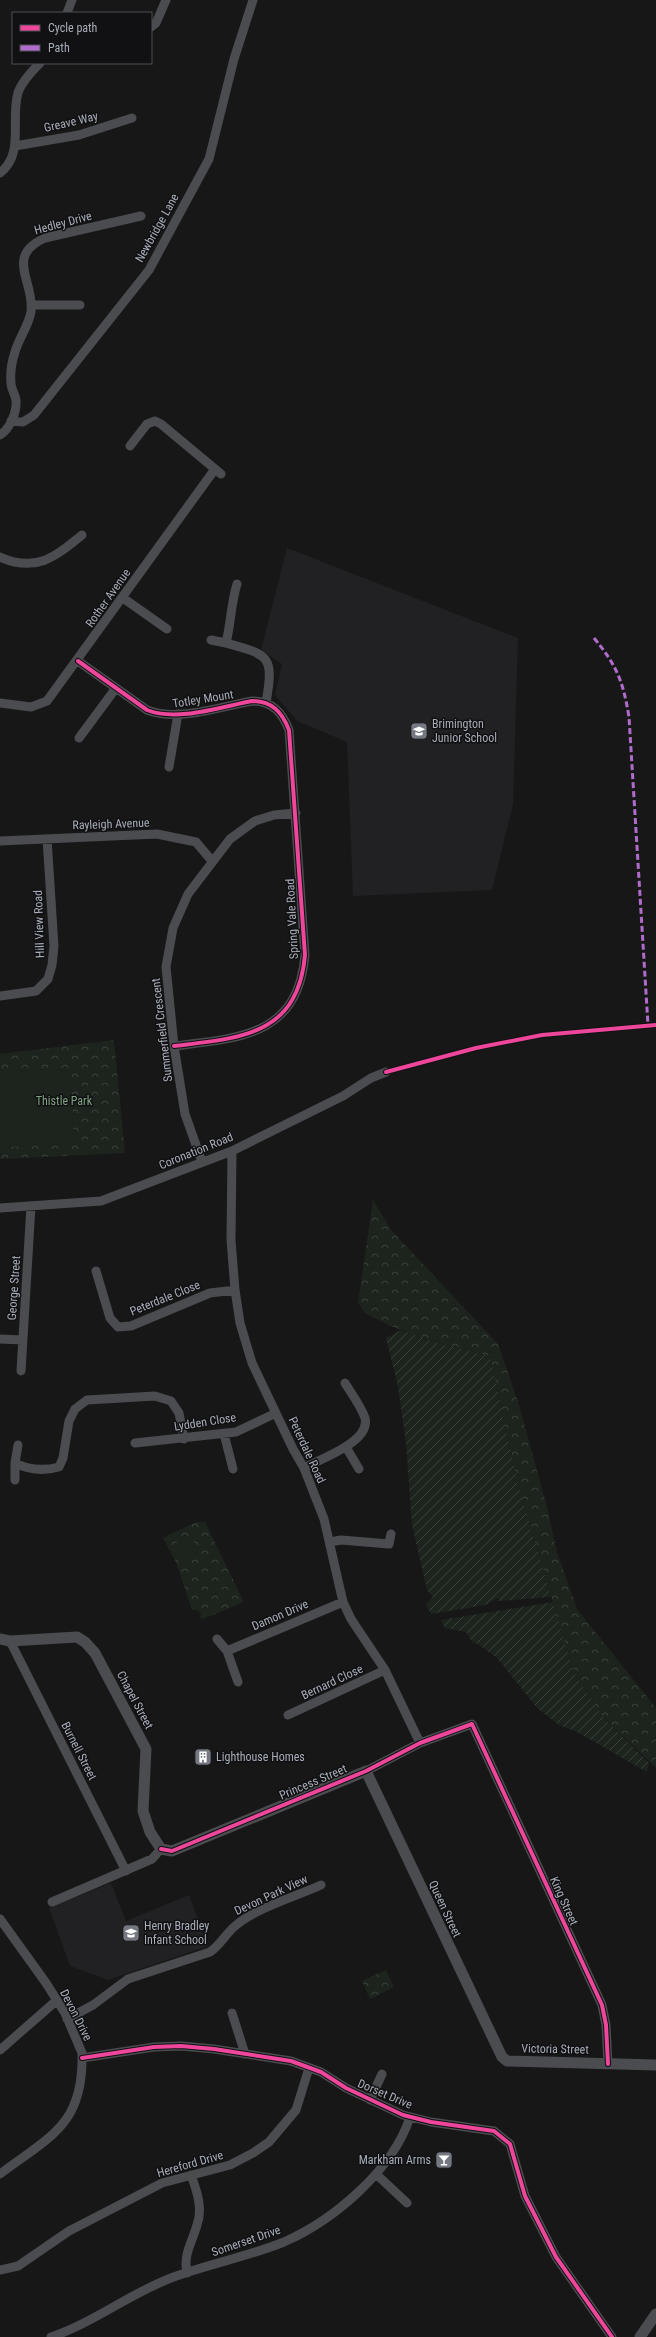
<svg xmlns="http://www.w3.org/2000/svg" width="656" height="2337" viewBox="0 0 656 2337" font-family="'Roboto Condensed',sans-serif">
  <defs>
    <pattern id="forest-crowns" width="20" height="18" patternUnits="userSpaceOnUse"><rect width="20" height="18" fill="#1d241e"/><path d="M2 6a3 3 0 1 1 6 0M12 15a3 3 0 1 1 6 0" fill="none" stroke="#3b413d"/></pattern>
    <pattern id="garden-furrows" width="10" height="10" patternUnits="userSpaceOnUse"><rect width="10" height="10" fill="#1d241e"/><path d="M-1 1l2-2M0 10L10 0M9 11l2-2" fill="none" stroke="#3b413d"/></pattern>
  </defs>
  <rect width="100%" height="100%" fill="#171717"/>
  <path fill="#212123" d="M287 548 518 638 513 804 492 890 353 896 347 742 297 721 275 695 282 664 261 650Z
    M111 1883 126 1921 189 1895 208 1946 108 1980 70 1966 49 1908Z"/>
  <path fill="url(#forest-crowns)" d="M114 1040 125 1153 0 1159V1054Z
    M373 1200 392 1231 498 1344 519 1405 547 1507 557 1552 577 1609 656 1708V1768L603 1717 573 1671 518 1484 490 1356 434 1342 391 1326 365 1313 358 1303Z
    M196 1522H205L244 1602 203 1619 200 1618 201 1614 198 1610H192L176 1562 163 1538Z
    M386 1970 394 1987 370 1999 362 1981Z"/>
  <path fill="url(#garden-furrows)" d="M401 1330 434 1342 490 1356 518 1484 551 1597 499 1601 498 1598 485 1605 431 1614 426 1605 433 1597 427 1590 412 1525 406 1443 398 1387 386 1338Z
    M553 1602 573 1671 603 1717 649 1763 647 1772 577 1732 559 1725 537 1708 497 1658 478 1644 472 1642 466 1632 445 1628 441 1620Z"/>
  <path fill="#1d241e" d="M71 1069 74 1145 0 1147V1071Z
    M192 1537 198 1552 183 1558 176 1543Z"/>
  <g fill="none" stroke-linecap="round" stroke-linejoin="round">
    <path stroke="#4b4c50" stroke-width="9" d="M67 13 72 0
      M151 27 156 23 166 0
      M15 146 79 135 132 118
      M0 173C25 153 10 120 18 93 21 83 32 71 40 63
      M31 305H80
      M11 421 23 422 34 415 149 270 209 159 234 59 253 0
      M0 435C10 429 17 412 16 400 15 394 11 389 11 383 10 373 12 361 15 352 19 338 28 327 31 312 35 282 4 256 45 238L141 216
      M130 446 147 424 155 421 161 424 221 474
      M0 557C36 573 55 557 82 535
      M237 584C231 603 231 623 226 643 270 655 274 656 266 703
      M123 598 167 629
      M211 640 226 643
      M78 661 147 710C177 722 220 707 252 701 272 701 282 712 289 730L305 955C298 1036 240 1038 174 1046
      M0 703 31 707 47 701 215 469
      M79 738 116 688
      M169 767 178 714
      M0 841 157 834 196 842 212 861
      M0 996 36 991 48 979 52 965 54 946 47 839
      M232 1151 231 1240 235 1290 240 1323 252 1363 293 1449 304 1468 324 1519 343 1602 351 1619 385 1670 420 1743
      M202 1162 185 1114 174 1046 166 967 173 928 188 894 230 839 255 821 274 815 296 813
      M0 1208 101 1201 232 1151 343 1096 371 1078 386 1072
      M96 1271 110 1318 118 1327 131 1326 210 1293 235 1290
      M0 1339 23 1340
      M21 1371 31 1206
      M224 1434 233 1469
      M135 1443 236 1432 276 1413
      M18 1445 15 1463C29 1470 44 1471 59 1467L63 1458 69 1421 75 1409 87 1400 155 1396 171 1401 179 1413 184 1439
      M346 1447 359 1469
      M304 1468C320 1459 371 1442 365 1418 361 1406 351 1393 345 1383
      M15 1480V1463
      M330 1542 341 1540 389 1544 391 1534
      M217 1639 227 1651 238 1682
      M10 1641 126 1871
      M227 1651 343 1602
      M288 1715 385 1670
      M366 1771 420 1743 472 1724 602 2005 606 2025 608 2064
      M52 1902 152 1859 161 1849
      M0 1919 46 1983 65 2013 82 2053C84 2124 51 2136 0 2174
      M232 2013 245 2054
      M67 2019 93 2005 128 1979 210 1952C220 1945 225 1935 234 1927 255 1908 295 1897 321 1885
      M0 2050 56 2001
      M82 2058 154 2047 181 2046 214 2049 291 2061 321 2072 346 2088 403 2115 431 2122 494 2131 510 2144 525 2196 556 2257 612 2337
      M370 2100 382 2074
      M376 2174 407 2203
      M0 2270 18 2266 69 2231 162 2183 230 2165 253 2153 269 2142 296 2110 309 2068
      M187 2273C183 2254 192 2243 197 2225 203 2209 197 2191 191 2175
      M51 2337C93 2323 129 2294 171 2278 208 2264 247 2257 284 2242 334 2220 393 2170 410 2117"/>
    <path stroke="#4b4c50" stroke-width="11" d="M0 1639 10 1641 77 1637 85 1642 95 1653 146 1749 143 1811 150 1832 161 1849 172 1851 366 1771 502 2057 507 2061 656 2065
      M640 2337 656 2314"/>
    <path stroke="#b06ccc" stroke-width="3" stroke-dasharray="6 3" stroke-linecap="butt" d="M594 638C617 666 623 681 629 717L648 1025"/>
    <defs>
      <path id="cycleway" d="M78 661 147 710C177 722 220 707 252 701 272 701 282 712 289 730L305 955C298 1036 240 1038 174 1046
        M386 1072 476 1048 542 1035 656 1025
        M161 1849 172 1851 366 1771 420 1743 472 1724 602 2005 606 2025 608 2064
        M82 2058 154 2047 181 2046 214 2049 291 2061 321 2072 346 2088 403 2115 431 2122 494 2131 510 2144 525 2196 556 2257 612 2337"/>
    </defs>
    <use href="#cycleway" stroke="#111113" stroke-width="6"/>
    <use href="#cycleway" stroke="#ed469a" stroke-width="4"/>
  </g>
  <defs>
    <symbol id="school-square" viewBox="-11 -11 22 22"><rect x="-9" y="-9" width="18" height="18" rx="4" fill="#757880" stroke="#111113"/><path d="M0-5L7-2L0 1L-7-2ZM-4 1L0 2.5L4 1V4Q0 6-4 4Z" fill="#fff"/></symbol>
    <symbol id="building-square" viewBox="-11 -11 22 22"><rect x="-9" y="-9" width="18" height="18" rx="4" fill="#757880" stroke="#111113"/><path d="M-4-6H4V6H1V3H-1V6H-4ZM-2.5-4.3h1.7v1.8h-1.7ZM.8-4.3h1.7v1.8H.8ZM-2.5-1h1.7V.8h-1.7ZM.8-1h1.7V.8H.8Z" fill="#fff"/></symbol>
    <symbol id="bar-square" viewBox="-11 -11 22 22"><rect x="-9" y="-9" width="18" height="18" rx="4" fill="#757880" stroke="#111113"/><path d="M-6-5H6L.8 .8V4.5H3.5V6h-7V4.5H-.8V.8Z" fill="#fff"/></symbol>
  </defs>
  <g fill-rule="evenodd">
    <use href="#school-square" x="409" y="721" width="20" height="20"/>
    <use href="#building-square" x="193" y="1747" width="20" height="20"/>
    <use href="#school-square" x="121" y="1923" width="20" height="20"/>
    <use href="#bar-square" x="434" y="2150" width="20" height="20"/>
  </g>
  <g text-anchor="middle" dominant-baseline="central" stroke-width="3" stroke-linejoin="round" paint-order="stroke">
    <g font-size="12" fill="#a8adb8" stroke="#111113">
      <text transform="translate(71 122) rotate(-13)">Greave Way</text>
      <text transform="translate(63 223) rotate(-15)">Hedley Drive</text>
      <text transform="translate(157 228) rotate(-61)">Newbridge Lane</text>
      <text transform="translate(108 598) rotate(-55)">Rother Avenue</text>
      <text transform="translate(203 699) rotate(-9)">Totley Mount</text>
      <text transform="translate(111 824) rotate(-2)">Rayleigh Avenue</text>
      <text transform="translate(292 919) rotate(-93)">Spring Vale Road</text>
      <text transform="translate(39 924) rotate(-92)">Hill View Road</text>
      <text transform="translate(162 1030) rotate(-97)">Summerfield Crescent</text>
      <text transform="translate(196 1151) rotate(-22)">Coronation Road</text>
      <text transform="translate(14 1288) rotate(-86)">George Street</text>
      <text transform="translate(165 1298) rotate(-22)">Peterdale Close</text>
      <text transform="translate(205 1422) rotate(-9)">Lydden Close</text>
      <text transform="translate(307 1450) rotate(65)">Peterdale Road</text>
      <text transform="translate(280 1615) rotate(-23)">Damon Drive</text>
      <text transform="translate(332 1682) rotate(-25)">Bernard Close</text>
      <text transform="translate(135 1700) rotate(62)">Chapel Street</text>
      <text transform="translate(79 1751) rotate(63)">Burnell Street</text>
      <text transform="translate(313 1782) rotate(-23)">Princess Street</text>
      <text transform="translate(271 1895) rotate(-25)">Devon Park View</text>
      <text transform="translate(564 1901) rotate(66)">King Street</text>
      <text transform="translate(445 1909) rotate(65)">Queen Street</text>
      <text transform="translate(76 2015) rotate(63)">Devon Drive</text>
      <text transform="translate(555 2049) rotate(1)">Victoria Street</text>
      <text transform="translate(385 2094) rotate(23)">Dorset Drive</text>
      <text transform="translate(190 2164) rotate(-16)">Hereford Drive</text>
      <text transform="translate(246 2241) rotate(-19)">Somerset Drive</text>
    </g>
    <g font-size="12" fill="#a8adb8" stroke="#111113" text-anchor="start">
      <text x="432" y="724">Brimington<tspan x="432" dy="14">Junior School</tspan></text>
      <text x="216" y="1757">Lighthouse Homes</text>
      <text x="144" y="1926">Henry Bradley<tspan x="144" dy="14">Infant School</tspan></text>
      <text x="431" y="2160" text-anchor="end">Markham Arms</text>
    </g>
    <g font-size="12" fill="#7fa381" stroke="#111113">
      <text x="64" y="1101">Thistle Park</text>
    </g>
  </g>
  <rect x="12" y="12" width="140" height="52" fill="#111113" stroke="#4d4f55"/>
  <rect x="20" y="25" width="20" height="6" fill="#ed469a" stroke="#4d4f55"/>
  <text x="48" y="32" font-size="12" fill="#a8adb8">Cycle path</text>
  <rect x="20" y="45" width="20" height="6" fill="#b06ccc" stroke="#4d4f55"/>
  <text x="48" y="52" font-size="12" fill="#a8adb8">Path</text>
</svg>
